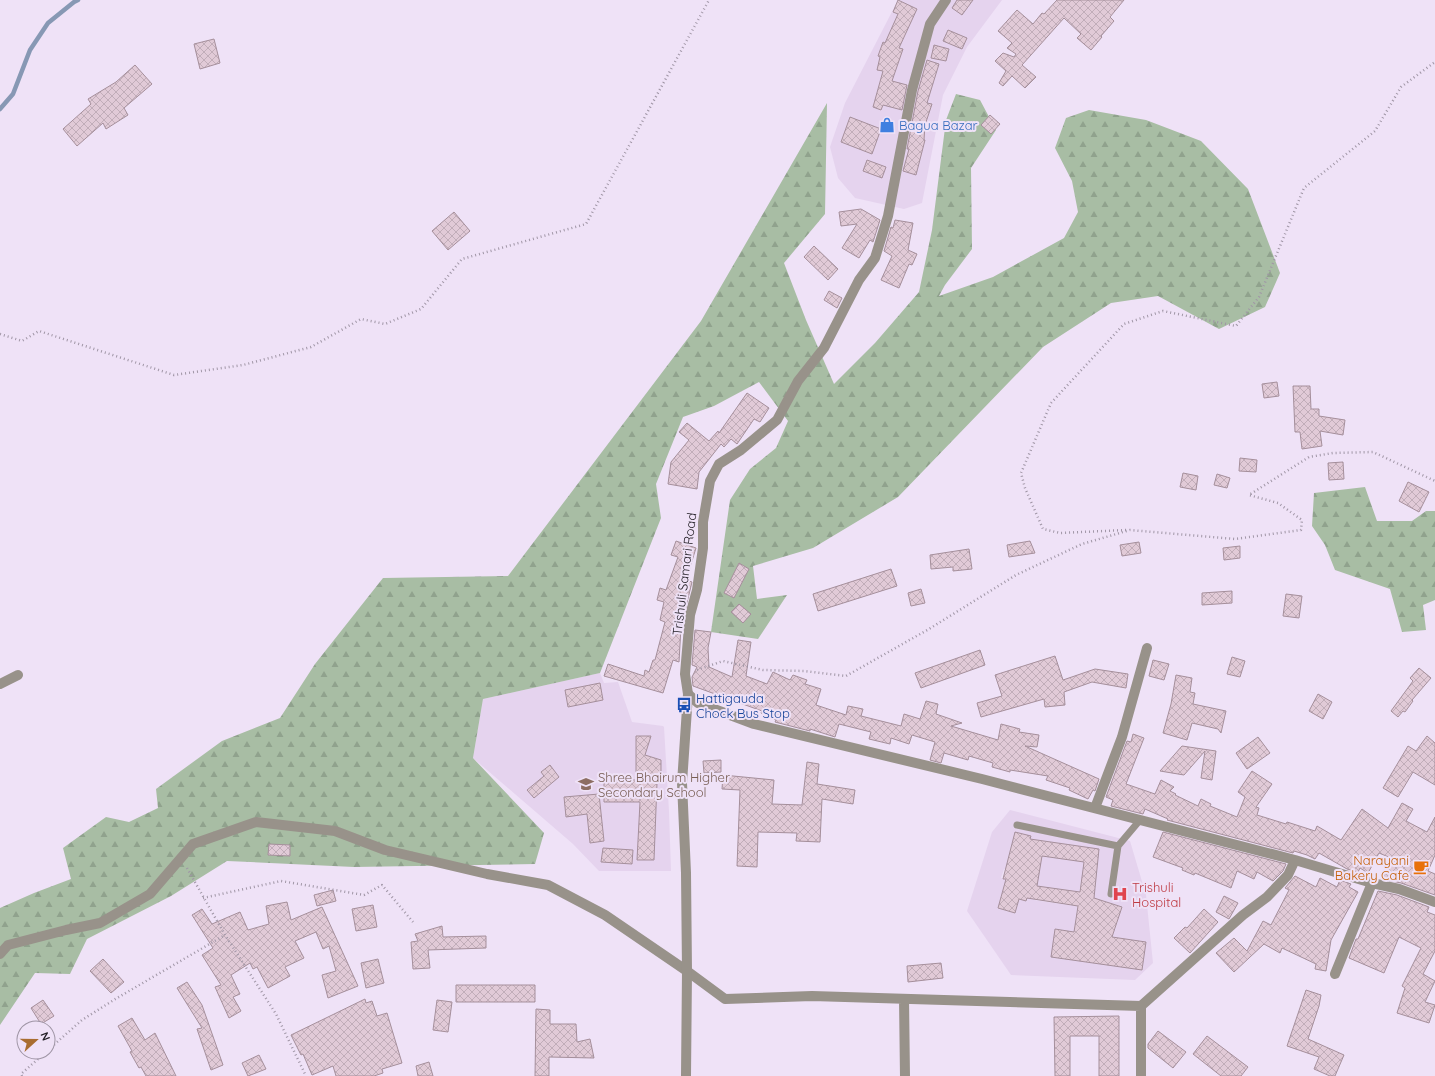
<svg xmlns="http://www.w3.org/2000/svg" width="1435" height="1076" viewBox="0 0 1435 1076" font-family="Quicksand,sans-serif">
  <defs>
    <pattern id="forest-firs" width="22" height="20" patternUnits="userSpaceOnUse"><rect width="22" height="20" fill="#a8bda4"/><path d="M5 1l3.5 6h-7zM16 11l3.5 6h-7z" fill="#90a28d"/></pattern>
    <pattern id="building-cross-hatch" width="8" height="8" patternUnits="userSpaceOnUse"><rect width="8" height="8" fill="#e1cad7"/><path d="M0 0l8 8M0 8l8-8" fill="none" stroke="#c1adb9"/></pattern>
  </defs>
  <rect width="100%" height="100%" fill="#efe2f7"/>
  <path fill="#e5d3ee" fill-rule="evenodd" d="M898 0H1002L967 47 943 95 922 203 904 209 855 198 838 178 830 147 845 103Z
    M600 673 604 683 618 682 632 722 663 726 664 727 669 811 671 871H599L573 844 473 758 483 699Z
    M1010 810 1130 841 1146 895 1153 963 1135 980 1011 975 967 911 992 832ZM1015 833 1022 867 1007 863ZM1030 839 1099 849 1095 880 1082 878 1084 862 1042 856ZM1004 869 1025 875 1015 913 998 908 1006 879 1001 878ZM1081 880 1096 882 1089 933 1074 930ZM1035 887 1077 892 1075 906 1034 900ZM1122 907 1115 930 1098 924ZM1055 929 1146 942 1142 969V970Z"/>
  <path fill="url(#forest-firs)" d="M956 94 980 100 996 130 971 168 972 249 945 285 939 296 993 277 1064 238 1078 212 1072 181 1055 148 1066 118 1089 110 1146 120 1201 141 1248 189 1280 273 1265 307 1219 329 1158 296 1111 303 1043 347 898 497 813 548 753 566 757 599 787 595 758 639 711 632 730 500 750 469 776 448 788 421 759 382 714 406 683 417 656 484 661 518 600 673 483 699 473 758 544 833 535 864 354 867 227 861 171 896 87 939 70 974 35 973 0 1025V908L34 893 71 879 63 848 106 817 129 822 158 808 156 789 222 741 280 718 315 664 383 578 508 576 701 321 827 103 825 214 784 263 806 320 834 384 875 343 919 292 932 230 946 120Z
    M1365 487 1377 521H1412L1426 511H1435V600L1423 605 1426 630 1402 632 1390 589 1335 570 1325 545 1312 526 1314 493Z"/>
  <g fill="none" stroke-linecap="round" stroke-linejoin="round">
    <path stroke="#8798b4" stroke-width="4.5" d="M0 109 13 94 30 50 48 23 74 2 78 0"/>
  </g>
  <path fill="url(#building-cross-hatch)" stroke="#a58f9b" fill-rule="evenodd" d="M898 0 917 9 899 48 903 49 892 81 907 85 902 110 883 105 881 110 873 107 883 71 877 70 880 57 878 56 883 42 885 43 898 14 893 12Z
    M957 0H973L962 15 952 8Z
    M1057 0H1124L1110 17 1114 21 1101 36 1102 37 1091 50 1077 38 1081 34 1064 18 1022 65 1036 77 1025 88 1012 76 1003 86 999 83 1006 71 995 61 1003 53 1014 57 1016 54 1007 48 1012 43 998 31 1017 10 1033 24 1042 13 1044 14Z
    M948 30 967 38 962 49 943 41Z
    M214 39 220 63 200 69 194 44Z
    M934 45 949 49 946 61 931 58Z
    M927 60 939 64 927 103 932 104 925 125 924 140H925L916 175 903 171 909 149H907L918 91Z
    M135 65 152 84 124 108 128 115 106 129 103 123 77 146 63 129 91 104 88 99 116 82Z
    M990 115 1000 124 991 134 981 125Z
    M850 117 881 129 872 154 841 142Z
    M867 160 886 167 882 178 863 171Z
    M861 209 880 220 873 242 870 240 859 258 842 248 857 224 841 226 839 212Z
    M454 212 470 231 448 250 432 231Z
    M895 220 913 223 908 250 917 254 912 265 909 264 899 288 881 280 892 256 884 251 891 227 893 228Z
    M814 246 838 269 828 280 804 257Z
    M829 291 842 298 837 308 824 300Z
    M1277 382 1279 396 1264 398 1262 384Z
    M1293 386H1310L1311 409H1319V416L1345 420 1343 435 1320 431 1322 446 1302 449 1300 432H1295Z
    M747 393 769 408 760 422 754 419 737 444 731 439 724 447 721 444 699 472 697 489 668 484 671 462 689 440 679 432 687 423 709 441 718 431 719 433Z
    M1240 458 1257 460 1256 472 1239 471Z
    M1343 462 1344 479 1329 480 1328 463Z
    M1183 473 1198 476 1196 490 1180 487Z
    M1217 474 1230 478 1227 488 1214 485Z
    M1408 482 1429 492 1419 512 1399 501Z
    M676 541 696 548 686 580 692 582 681 627 679 662 673 660 663 693 604 676 608 664 644 676 645 670 649 672 653 660H655L665 622 660 620 664 602 657 600 660 588 666 590 678 557 671 555Z
    M1030 541 1035 553 1009 557 1007 545Z
    M1139 542 1141 553 1122 556 1120 545Z
    M1240 546V558L1224 560 1223 548Z
    M969 549 972 569 953 571V567L931 569 930 555Z
    M739 563 749 569 734 598 724 593Z
    M891 569 897 586 818 611 813 594Z
    M921 589 925 603 911 606 908 593Z
    M1232 591V603L1202 605V593Z
    M1286 594 1302 596 1299 618 1283 616Z
    M739 604 751 614 743 623 731 612Z
    M695 630 711 632 708 648 709 667 732 677 738 640 751 642 746 676 767 684 773 672 790 680 793 675 807 680 805 684 821 689 816 705 846 715 848 706 863 709 861 716 901 726 904 714 920 719 926 701 938 704 936 714 962 723 951 726 998 740 1001 724 1020 729 1019 732 1039 735 1037 747 1025 746 1099 779 1095 791 1093 790 1088 799 1069 790 1070 788 1046 780 1048 776 1010 770V772L992 767 993 763 969 756 968 760 944 753 941 763 930 760 935 742 912 735 909 744 891 738 890 744 869 739 871 732 839 724 835 737 810 729V731L775 722 776 720 761 713 762 711 693 686 692 677 697 667 692 665Z
    M980 650 985 665 921 688 915 673Z
    M1055 656 1063 680 1095 669 1128 674 1126 688 1092 682 1064 692 1065 705 1045 707 1044 699 981 717 977 703 1002 696 995 675Z
    M1232 657 1245 661 1240 677 1227 674Z
    M1153 660 1169 664 1164 680 1149 676Z
    M1419 668 1431 678 1412 700 1413 701 1405 712 1403 711 1398 717 1391 711 1413 681 1410 678Z
    M1176 675 1192 678 1190 692 1195 693 1193 704 1226 711 1221 733 1218 729 1192 723 1187 740 1163 733 1171 704Z
    M600 683 603 700 568 707 565 690Z
    M1318 694 1332 702 1323 719 1309 711Z
    M1133 734 1144 738 1126 784 1155 794 1161 780 1174 787 1170 791 1176 794 1175 795 1198 806 1201 799 1211 804 1210 806 1237 817 1245 797 1238 792 1252 771 1272 784 1256 807 1259 808 1257 815 1286 824 1287 822 1315 831 1317 826 1341 840 1362 809 1388 828 1402 803 1413 809 1406 821 1427 832 1435 817V855L1428 871 1435 874V895L1401 883 1383 879 1391 858 1379 853 1368 873 1360 868 1358 872 1347 869 1319 853 1315 859 1307 855 1294 851 1293 853 1167 820 1168 819 1145 809 1143 814 1111 806 1113 800 1106 797 1127 741 1131 742Z
    M636 736H651L645 755 661 760V783H657L654 860H637L640 802H604V780H636Z
    M1427 736 1435 743V785L1413 772 1398 797 1383 788 1408 746 1416 751Z
    M1258 737 1270 753 1247 769 1236 753Z
    M1182 746 1216 751 1212 780 1201 778 1205 751 1184 775 1160 771Z
    M721 760V772L704 773 703 761Z
    M807 762 819 764 817 784 855 790 853 804 822 799 820 842 796 841 797 833 758 832 757 867 737 866 740 790 722 789 723 775 774 780 772 804 802 805Z
    M550 765 559 777 534 798 527 790 544 776 541 772Z
    M599 794 604 841 590 843 587 814 566 817 564 797Z
    M1015 832 1031 836 1030 839 1099 849 1094 898 1122 907 1112 937 1146 942 1142 970 1051 957 1055 929 1074 932 1078 906 1027 898 1026 901 1019 899 1015 913 998 908 1006 879H1003ZM1042 856 1084 862 1080 892 1037 886Z
    M1163 832 1286 864 1283 871 1273 881 1257 872 1254 879 1237 871 1231 888 1195 873 1194 875 1182 870 1183 868 1153 857Z
    M269 844 290 845V856L268 855Z
    M603 848 633 850 632 864 601 862Z
    M1295 876 1316 887 1320 878 1337 887 1340 880 1351 884 1349 887 1358 892 1331 940 1326 971 1315 969 1316 964 1282 948 1280 953 1264 944 1234 972 1216 953 1234 938 1247 951 1263 921 1271 925 1289 890 1285 888Z
    M333 890 336 901 317 906 314 895Z
    M1378 891 1397 895 1429 907 1427 912 1435 915V951L1423 974 1435 981 1425 1002 1435 1005 1429 1023 1397 1013 1405 988 1402 986 1421 948 1399 937 1384 973 1349 958 1356 939H1358Z
    M1224 896 1238 903 1229 919 1216 912Z
    M287 902 291 920 322 907 358 986 328 998 322 975 336 971 329 946 323 949 316 932 295 941 304 958 285 967 290 976 268 988 257 967 253 969 250 963 231 975 240 994 233 997 241 1011 229 1018 215 987 221 985 202 955 213 948 192 915 202 909 212 924 240 912 248 930 269 924 266 906Z
    M373 905 377 927 356 931 352 909Z
    M1204 909 1218 922 1190 953 1174 938 1185 927 1187 928Z
    M442 926 443 937 486 936V948L428 950 430 968 413 969 411 942 418 941 415 934Z
    M103 959 124 982 111 993 90 971Z
    M378 959 384 983 366 988 361 963Z
    M941 963 943 978 908 982 907 966Z
    M187 982 202 1005 223 1065 211 1070 197 1029 202 1028 177 988Z
    M456 985H535V1002H456Z
    M1306 990 1321 995 1319 1006 1308 1039 1344 1055 1335 1076H1330L1314 1069 1319 1057 1287 1046Z
    M365 999 366 1003 372 1001 377 1016 387 1013 402 1063 382 1069 383 1073 374 1076H336L333 1066 312 1075 303 1054 301 1055 291 1035Z
    M43 1000 54 1016 41 1024 31 1008Z
    M437 1000 452 1002 448 1032 433 1030Z
    M536 1009 550 1010V1024H576L577 1042 590 1039 594 1058 549 1057V1076H535Z
    M1119 1016V1076H1099V1036H1070V1076H1055L1054 1017Z
    M132 1018 145 1040 155 1033 176 1076H146L141 1067 139 1068 130 1052 132 1051 118 1026Z
    M1158 1031 1186 1052 1173 1068 1148 1048V1044Z
    M1207 1036 1248 1067 1241 1076H1221L1193 1054Z
    M259 1055 266 1069 248 1076 242 1063Z
    M429 1062 433 1076H418L416 1066Z"/>
  <g fill="none" stroke-linecap="round" stroke-linejoin="round">
    <path stroke="#a096a6" stroke-width="2.5" stroke-dasharray="1 3" stroke-linecap="butt" d="M0 334 22 341 39 331 174 375 243 365 311 347 361 319 385 324 421 309 462 259 586 224 709 0
      M1126 530 1060 533 1043 529 1025 488 1021 473 1051 403 1124 324 1163 311 1236 326 1259 297 1304 188 1375 131 1401 87 1435 62
      M697 670 723 661 763 670 804 671 846 676 929 629 1016 575 1082 544 1130 530 1235 539 1301 530 1302 520 1278 503 1249 495 1309 457 1333 453 1373 452 1435 481
      M187 868 225 935 276 1014 306 1076
      M203 898 281 881 364 895 382 885 413 922
      M48 1050 82 1020 117 998 225 935
      M22 1076 21 1074 46 1052"/>
    <path stroke="#98928a" stroke-width="7" d="M1017 825 1118 846 1140 820
      M1111 894 1118 846"/>
    <path stroke="#98928a" stroke-width="10" d="M0 684 18 675
      M688 694 698 703 754 724 982 779 1295 860 1372 883 1399 889 1435 902
      M1095 808 1122 737 1147 648
      M0 954 8 945 66 930 100 923 150 894 193 844 256 822 335 831 385 850 487 874 548 885 605 915 687 971 725 999 812 996 1141 1006 1243 915 1267 897 1288 875 1295 860
      M1335 974 1372 883
      M904 999 905 1076
      M1141 1006V1076"/>
    <path stroke="#98928a" stroke-width="10" d="M686 1076 687 971 686 873 682 783 688 694 685 674 690 615 697 590 703 548V522L710 481 719 464 741 450 777 420 798 381 824 348 859 280 875 258 888 216 912 90 930 24 946 0"/>
  </g>
  <defs>
    <symbol id="shop-bare" viewBox="-9 -9 18 18"><path d="M-5-2.5h2.3a2.7 3.5 0 0 1 5.4 0H5L5.5 6h-11ZM-1.5-2.5h3a1.5 2.3 0 0 0-3 0Z" fill="#3f7fe0" stroke="#efe2f7" stroke-width="2.5" paint-order="stroke"/></symbol>
    <symbol id="bus-bare" viewBox="-9 -9 18 18"><path d="M-5-6H5V4H4V6H2V4H-2V6H-4V4H-5ZM-3.5-4V0h7V-4ZM-3.5 1.2v1.5H-2V1.2ZM2 1.2v1.5H3.5V1.2Z" fill="#1a4fb4" stroke="#efe2f7" stroke-width="2.5" paint-order="stroke"/></symbol>
    <symbol id="school-bare" viewBox="-9 -9 18 18"><path d="M0-5L7-2L0 1L-7-2ZM-4 1L0 2.5L4 1V4Q0 6-4 4Z" fill="#8d6e63" stroke="#efe2f7" stroke-width="2.5" paint-order="stroke"/></symbol>
    <symbol id="cafe-bare" viewBox="-9 -9 18 18"><path d="M-5.5-4.5H6V0H3Q3 3.5 0 3.5H-2.5Q-5.5 3.5-5.5 0ZM3-3.2v2h1.7v-2ZM-6 4.5H4V6H-6Z" fill="#e8710a" stroke="#efe2f7" stroke-width="2.5" paint-order="stroke"/></symbol>
    <symbol id="hospital-bare" viewBox="-9 -9 18 18"><path d="M-5-5h3v3.5h4V-5h3V5h-3V1.5h-4V5h-3Z" fill="#e0444e" stroke="#efe2f7" stroke-width="2.5" paint-order="stroke"/></symbol>
  </defs>
  <g fill-rule="evenodd">
    <use href="#shop-bare" x="876" y="114" width="22" height="22"/>
    <use href="#bus-bare" x="673" y="694" width="22" height="22"/>
    <use href="#school-bare" x="575" y="773" width="22" height="22"/>
    <use href="#cafe-bare" x="1410" y="856" width="22" height="22"/>
    <use href="#hospital-bare" x="1109" y="883" width="22" height="22"/>
  </g>
  <g text-anchor="middle" dominant-baseline="central" stroke-width="4" stroke-linejoin="round" paint-order="stroke">
    <g font-size="13" fill="#366cbe" stroke="#efe2f7" text-anchor="start">
      <text x="899" y="125">Bagua Bazar</text>
    </g>
    <g font-size="13" fill="#242027" stroke="#efe2f7">
      <text transform="translate(684 574) rotate(-83)">Trishuli Samari Road</text>
    </g>
    <g font-size="13" fill="#164399" stroke="#efe2f7" text-anchor="start">
      <text x="696" y="698">Hattigauda<tspan x="696" dy="15">Chock Bus Stop</tspan></text>
    </g>
    <g font-size="13" fill="#785e54" stroke="#efe2f7" text-anchor="start">
      <text x="598" y="777">Shree Bhairum Higher<tspan x="598" dy="15">Secondary School</tspan></text>
    </g>
    <g font-size="13" fill="#c56008" stroke="#efe2f7" text-anchor="end">
      <text x="1409" y="860">Narayani<tspan x="1409" dy="15">Bakery Cafe</tspan></text>
    </g>
    <g font-size="13" fill="#be3a42" stroke="#efe2f7" text-anchor="start">
      <text x="1132" y="887">Trishuli<tspan x="1132" dy="15">Hospital</tspan></text>
    </g>
  </g>
  <g transform="translate(36 1040) rotate(69)"><circle r="19" fill="#efe2f7" stroke="#9e94a4"/>
  <path d="M0-3L7 15L0 10L-7 15Z" fill="#a96d30"/>
  <text y="-6" font-size="11" font-weight="bold" text-anchor="middle" fill="#242027">N</text>
  </g>
</svg>
